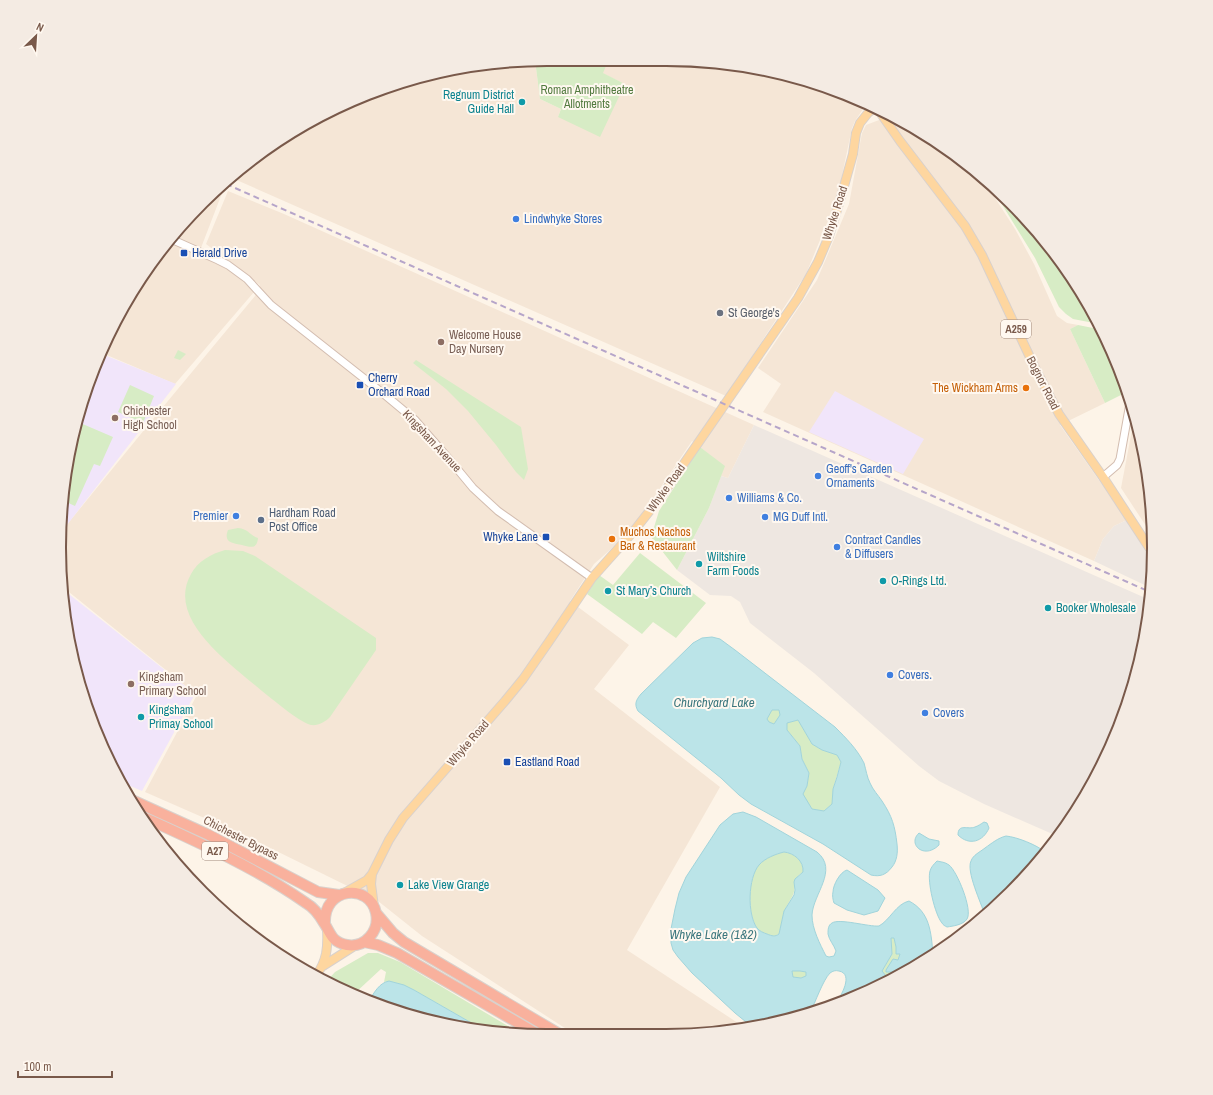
<svg xmlns="http://www.w3.org/2000/svg" width="1213" height="1095" viewBox="0 0 1213 1095" font-family="'Archivo Narrow',sans-serif">
  <rect width="100%" height="100%" fill="#fdf4e8"/>
  <path fill="#f5e6d6" d="M609 59 697 60 761 68 852 96 864 102 863 109 855 121 852 128 837 199 806 274 726 396 232 178 250 160 332 109 452 68 535 60 540 99 561 109 558 117 625 84 602 73Z
    M885 112 910 125 977 173 988 187 1015 229 1034 264 1057 316 1067 323 1078 325 1070 329 1105 403 1060 425 1127 520 1114 526 1103 539 1094 561 763 412 781 384 758 368 817 280 849 204 862 133 866 125 887 117Z
    M223 187 224 188 199 253 235 274 254 292 175 384 102 353 109 332 160 250Z
    M228 191 284 214 754 425 728 478 721 476 724 466 692 441 644 512 610 550 594 564 570 601 629 645 594 689 720 787 627 950 744 1027 697 1035H578L568 1030 422 936 378 901 250 838 145 792 197 695 64 588 59 548 60 538 69 522 158 413 255 296 260 285 206 244Z
    M1135 414 1137 421 1153 516 1152 535 1121 488Z"/>
  <path fill="#eee7e1" d="M754 425 1150 600V611L1128 705 1088 792 1057 836 984 804 939 781 919 766 814 673 750 623 740 602 731 596 710 595 677 570 709 508 721 476 728 478Z
    M1127 520 1151 561V588L1094 561 1103 539 1114 526Z"/>
  <path fill="#f1e5fa" d="M102 354 176 384 60 534 68 452Z
    M835 391 924 439 903 474 809 432Z
    M65 591 195 694 142 791 121 782 109 763 76 674Z"/>
  <path fill="#d7ecc5" d="M548 59H609L603 73 625 84 600 137 558 117 561 109 540 99 535 60Z
    M987 180 1053 250 1099 324 1073 319 1066 314 1059 307 1035 258Z
    M1078 325 1103 330 1125 387 1123 394 1105 403 1070 329Z
    M178 350 186 354 180 360 174 358Z
    M416 360 521 427 528 469 524 480 516 472 496 445 468 411 446 389 413 363Z
    M130 385 154 396 143 423 118 412Z
    M78 422 113 437 100 466 94 464 75 506 64 501 68 452Z
    M700 447 725 466 709 508 677 570 651 537 659 511Z
    M238 528C249 529 249 535 258 538 257 550 250 547 242 545 233 543 223 543 228 530Z
    M225 550 243 551 255 556 376 638V650L330 717C325 722 318 726 311 725 300 723 266 694 256 686 227 661 166 618 191 574 198 561 211 554 225 550Z
    M640 553 706 603 676 638 653 622 642 634 587 594 599 575 613 585Z
    M772 710H779L780 715 774 724 769 722 767 719Z
    M798 720 812 744 822 750 837 755 841 762 833 789 832 804 824 811 812 809 802 794 807 786 809 773 802 759 800 746 787 730V723Z
    M784 852C794 853 804 861 803 872L799 875 794 882C797 895 788 901 784 912 782 919 781 926 779 934 775 937 772 936 767 934 764 933 759 931 757 928 747 913 748 878 759 864 765 858 776 854 784 852Z
    M891 938H894L896 947V953L900 954 898 960 893 959 886 972H893L894 976H886L882 971 892 954Z
    M368 953H378L400 962 523 1035H515L482 1029 414 990C405 986 394 981 384 982L386 972 381 969 354 994 332 986 326 982 335 972Z
    M792 971H800L806 972V976L801 978 793 977Z"/>
  <path fill="#bbe4e8" stroke="#a1d4db" fill-rule="evenodd" d="M712 637 720 639 735 650 835 727C846 738 857 749 864 763 866 770 867 777 870 783 873 790 878 795 882 801 892 816 895 826 897 844 898 852 897 861 892 867 886 875 880 877 871 875L823 844 751 804 739 795 721 778 638 711C634 704 636 700 641 694L693 643 702 638ZM772 710H779L780 715 774 724 769 722 767 719ZM798 720 812 744 822 750 837 755 841 762 837 777 833 789 832 804 824 811 812 809 803 794 807 786 809 773 802 759 800 746 787 730V723Z
    M743 812 756 817 817 852C839 870 813 894 812 915 812 929 820 944 826 956L829 957 834 956 836 951C834 945 829 940 828 934 828 930 828 925 832 923 839 918 869 927 879 926 890 920 896 904 909 901 930 912 931 932 933 954L881 986 836 1003C841 996 854 974 839 971 835 970 833 971 830 973 823 980 815 1003 810 1013L792 1019 751 1026 735 1013 692 973 678 957 673 950 671 943V929L675 909 679 893 686 877 720 825 733 814ZM784 852C794 853 804 861 803 872L795 879 794 882 795 890 794 895 784 911 779 934C775 937 772 936 767 934 764 933 759 931 757 928 747 914 748 878 759 865 765 858 776 854 784 852ZM891 938H894L896 947V954H900L898 960 893 959 886 970V972H893V976H886L882 971 892 954ZM800 971 806 972V976L801 978 793 977 792 971Z
    M984 822 987 823 989 828C983 842 969 846 958 835 958 823 968 830 975 827 978 826 981 824 984 822Z
    M919 833 929 839 939 841V845C924 860 907 844 919 833Z
    M1006 836C1017 837 1037 845 1045 852L1033 870 985 915C981 903 966 871 971 861 973 855 980 852 985 848 992 843 998 838 1006 836Z
    M937 861C941 862 945 862 949 865 957 871 973 910 967 919 963 925 953 926 947 927 945 926 943 925 942 923 935 915 927 881 930 871 931 867 934 864 937 861Z
    M847 870 878 890 885 898 878 911 864 915 847 910 834 903C833 900 832 895 833 892 833 885 840 872 847 870Z
    M961 931 967 932 950 943 953 935Z
    M389 981 404 985 414 990 482 1029 421 1019 369 1000C375 992 379 983 389 981Z"/>
  <g fill="none" stroke-linecap="round" stroke-linejoin="round">
    <defs>
      <path id="minor" d="M171 239 218 260 228 265 247 279 271 305 385 395 415 420 449 459 473 488 498 511 592 578
        M1103 477 1117 465 1120 459 1130 403"/>
      <path id="major" d="M877 108 900 141 965 226 982 255 1036 370 1059 414 1103 477 1152 552
        M372 874 371 884 374 907
        M344 893 367 880 372 874 389 840 403 818 505 701 523 679 548 643 592 578 633 532 663 494 798 298 818 262 829 236 841 197 853 154 856 133 860 123 868 113 875 107
        M323 966 356 945
        M316 976C327 960 328 948 327 929"/>
      <path id="highway" d="M132 800 209 835 318 892 339 895
        M143 817C198 842 256 868 306 903 313 907 320 916 324 923 331 933 331 942 347 945 365 948 380 931 376 913 370 883 323 886 325 924
        M376 913 393 933 404 942 561 1035
        M364 942 378 945 397 953 539 1035"/>
    </defs>
    <use href="#minor" stroke="#d3bdb0" stroke-width="9"/>
    <use href="#major" stroke="#d9d1cc" stroke-width="10"/>
    <use href="#highway" stroke="#d9d1cc" stroke-width="12"/>
    <use href="#minor" stroke="#fff" stroke-width="7"/>
    <use href="#major" stroke="#fed69f" stroke-width="8"/>
    <use href="#highway" stroke="#f9b19d" stroke-width="10"/>
    <path stroke="#b6a5c9" stroke-width="2" stroke-dasharray="6 4" stroke-linecap="butt" d="M226 184 1150 592"/>
  </g>
  <g fill="#0f9aa8" stroke="#fff8f0" stroke-width="1.5">
    <circle cx="522" cy="102" r="4"/>
    <circle cx="699" cy="564" r="4"/>
    <circle cx="883" cy="581" r="4"/>
    <circle cx="608" cy="591" r="4"/>
    <circle cx="1048" cy="608" r="4"/>
    <circle cx="141" cy="717" r="4"/>
    <circle cx="400" cy="885" r="4"/>
  </g>
  <g fill="#3f7fe0" stroke="#fff8f0" stroke-width="1.5">
    <circle cx="516" cy="219" r="4"/>
    <circle cx="818" cy="476" r="4"/>
    <circle cx="729" cy="498" r="4"/>
    <circle cx="236" cy="516" r="4"/>
    <circle cx="765" cy="517" r="4"/>
    <circle cx="837" cy="547" r="4"/>
    <circle cx="890" cy="675" r="4"/>
    <circle cx="925" cy="713" r="4"/>
  </g>
  <g fill="#1a4fb4" stroke="#fff8f0" stroke-width="1.5">
    <rect x="180" y="249" width="8" height="8" rx="2"/>
    <rect x="356" y="381" width="8" height="8" rx="2"/>
    <rect x="542" y="533" width="8" height="8" rx="2"/>
    <rect x="503" y="758" width="8" height="8" rx="2"/>
  </g>
  <circle fill="#6b7280" stroke="#fff8f0" stroke-width="1.5" cx="720" cy="313" r="4"/>
  <g fill="#8d6e63" stroke="#fff8f0" stroke-width="1.5">
    <circle cx="441" cy="342" r="4"/>
    <circle cx="115" cy="418" r="4"/>
    <circle cx="131" cy="684" r="4"/>
  </g>
  <g fill="#e8710a" stroke="#fff8f0" stroke-width="1.5">
    <circle cx="1026" cy="388" r="4"/>
    <circle cx="612" cy="539" r="4"/>
  </g>
  <circle fill="#5c6f8a" stroke="#fff8f0" stroke-width="1.5" cx="261" cy="520" r="4"/>
  <g text-anchor="middle" dominant-baseline="central" stroke-width="4" stroke-linejoin="round" paint-order="stroke">
    <g fill="#fff8f0" stroke="#a1897c" stroke-width="1">
      <rect x="1001" y="320" width="30" height="18" rx="3"/>
      <rect x="202" y="842" width="26" height="18" rx="3"/>
    </g>
    <g font-size="11" font-weight="bold" fill="#79594a">
      <text x="1016" y="329">A259</text>
      <text x="215" y="851">A27</text>
    </g>
    <g font-size="12" fill="#527a3f" stroke="#fff8f0">
      <text x="587" y="90">Roman Amphitheatre<tspan x="587" dy="14">Allotments</tspan></text>
    </g>
    <g font-size="12" fill="#0d838f" stroke="#fff8f0" text-anchor="start">
      <text x="514" y="95" text-anchor="end">Regnum District<tspan x="514" dy="14">Guide Hall</tspan></text>
      <text x="707" y="557">Wiltshire<tspan x="707" dy="14">Farm Foods</tspan></text>
      <text x="891" y="581">O-Rings Ltd.</text>
      <text x="616" y="591">St Mary’s Church</text>
      <text x="1056" y="608">Booker Wholesale</text>
      <text x="149" y="710">Kingsham<tspan x="149" dy="14">Primay School</tspan></text>
      <text x="408" y="885">Lake View Grange</text>
    </g>
    <g font-size="12" fill="#79594a" stroke="#fff8f0">
      <text transform="translate(835 213) rotate(-72)">Whyke Road</text>
      <text transform="translate(1043 383) rotate(63)">Bognor Road</text>
      <text transform="translate(432 441) rotate(47)">Kingsham Avenue</text>
      <text transform="translate(666 488) rotate(-54)">Whyke Road</text>
      <text transform="translate(468 743) rotate(-49)">Whyke Road</text>
      <text transform="translate(241 838) rotate(27)">Chichester Bypass</text>
    </g>
    <g font-size="12" fill="#366cbe" stroke="#fff8f0" text-anchor="start">
      <text x="524" y="219">Lindwhyke Stores</text>
      <text x="826" y="469">Geoff's Garden<tspan x="826" dy="14">Ornaments</tspan></text>
      <text x="737" y="498">Williams &amp; Co.</text>
      <text x="228" y="516" text-anchor="end">Premier</text>
      <text x="773" y="517">MG Duff Intl.</text>
      <text x="845" y="540">Contract Candles<tspan x="845" dy="14">&amp; Diffusers</tspan></text>
      <text x="898" y="675">Covers.</text>
      <text x="933" y="713">Covers</text>
    </g>
    <g font-size="12" fill="#164399" stroke="#fff8f0" text-anchor="start">
      <text x="192" y="253">Herald Drive</text>
      <text x="368" y="378">Cherry<tspan x="368" dy="14">Orchard Road</tspan></text>
      <text x="538" y="537" text-anchor="end">Whyke Lane</text>
      <text x="515" y="762">Eastland Road</text>
    </g>
    <g font-size="12" fill="#5b616d" stroke="#fff8f0" text-anchor="start">
      <text x="728" y="313">St George's</text>
    </g>
    <g font-size="12" fill="#785e54" stroke="#fff8f0" text-anchor="start">
      <text x="449" y="335">Welcome House<tspan x="449" dy="14">Day Nursery</tspan></text>
      <text x="123" y="411">Chichester<tspan x="123" dy="14">High School</tspan></text>
      <text x="139" y="677">Kingsham<tspan x="139" dy="14">Primary School</tspan></text>
    </g>
    <g font-size="12" fill="#c56008" stroke="#fff8f0" text-anchor="end">
      <text x="1018" y="388">The Wickham Arms</text>
      <text x="620" y="532" text-anchor="start">Muchos Nachos<tspan x="620" dy="14">Bar &amp; Restaurant</tspan></text>
    </g>
    <g font-size="12" fill="#4e5e75" stroke="#fff8f0" text-anchor="start">
      <text x="269" y="513">Hardham Road<tspan x="269" dy="14">Post Office</tspan></text>
    </g>
    <g font-size="13" font-style="italic" fill="#3c777e" stroke="#fff8f0">
      <text x="714" y="702">Churchyard Lake</text>
      <text x="713" y="934">Whyke Lake (1&amp;2)</text>
    </g>
  </g>
  <path d="M0 0H1213V1095H0ZM547 66H666A481 481 0 0 1 1147 547V548A481 481 0 0 1 666 1029H547A481 481 0 0 1 66 548V547A481 481 0 0 1 547 66Z" fill="#f4ebe3" fill-rule="evenodd"/>
  <path fill="none" stroke="#79594a" stroke-width="2" d="M547 66H666A481 481 0 0 1 1147 547V548A481 481 0 0 1 666 1029H547A481 481 0 0 1 66 548V547A481 481 0 0 1 547 66Z"/>
  <g transform="translate(36 36) rotate(25)" stroke="#fff8f0" stroke-width="3" paint-order="stroke">
  <path d="M0-3L7 15L0 10L-7 15Z" fill="#79594a"/>
  <text y="-6" font-size="11" font-weight="bold" text-anchor="middle" fill="#79594a">N</text>
  </g>
  <path d="M18 1071v6h94v-6" fill="none" stroke="#79594a" stroke-width="2"/>
  <text x="24" y="1071" font-size="12" fill="#79594a" stroke="#fff8f0" stroke-width="3" paint-order="stroke">100 m</text>
</svg>
